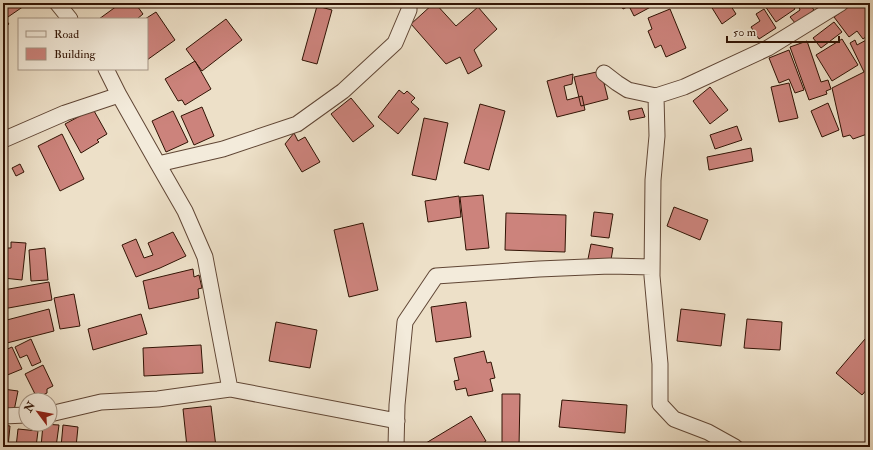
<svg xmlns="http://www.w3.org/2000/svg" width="873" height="450" viewBox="0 0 873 450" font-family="'IM FELL Double Pica',serif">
  <rect width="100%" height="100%" fill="#ede0c8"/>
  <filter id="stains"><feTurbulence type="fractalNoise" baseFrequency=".005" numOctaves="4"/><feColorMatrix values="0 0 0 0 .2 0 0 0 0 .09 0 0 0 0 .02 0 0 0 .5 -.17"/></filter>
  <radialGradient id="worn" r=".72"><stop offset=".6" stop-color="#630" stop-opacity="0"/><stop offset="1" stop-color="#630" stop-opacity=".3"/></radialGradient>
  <path fill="#cc837c" stroke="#311304" d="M3 3H22L24 6 5 19 9 24 3 28Z
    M121 3H135L143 14 137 19H99Z
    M434 3H435L456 26 478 7 497 29 474 50 482 66 468 74 460 57 446 64 411 24Z
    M620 3H658L634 16 629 6 623 9Z
    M709 3H729L736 14 722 24Z
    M770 3H791L795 9 776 22 765 6Z
    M804 3H809L814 10 796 24 790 17 800 10 799 7Z
    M854 3H870V34L863 39 857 31 849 37 834 17Z
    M317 6 332 10 317 64 302 60Z
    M670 9 686 48 666 57 661 45 655 48 648 31 652 29 648 18Z
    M764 9 776 28 759 39 751 27 760 21 756 14Z
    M156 12 175 40 147 60V19H145Z
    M226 19 242 40 202 71 186 49Z
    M834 22 842 32 821 48 813 38Z
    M870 38V133L853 139 850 135 843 137 832 88 864 72 850 43 855 40 857 45Z
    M842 39 858 65 832 81 816 55Z
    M807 41 821 82 828 80 831 89 826 91 827 94 809 100 790 47Z
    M789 50 804 90 795 93 789 79 779 83 769 58Z
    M195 61 211 89 185 105 182 100 178 101 165 79Z
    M601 71 608 99 581 106 574 77Z
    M573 74 572 84 564 86 567 100 582 96 585 110 557 117 547 81Z
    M789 83 798 118 779 122 771 87Z
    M710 87 728 110 710 124 693 101Z
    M399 90 404 94 407 91 415 98 411 102 419 109 398 134 378 117Z
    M351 98 374 126 353 142 331 114Z
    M828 103 839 130 822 137 811 111Z
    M480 104 505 111 489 170 464 163Z
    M202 107 214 136 194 145 181 116Z
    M642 108 645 117 630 120 628 111Z
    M93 109 107 134 97 140 99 142 81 153 65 124Z
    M173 111 188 142 166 152 152 121Z
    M424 118 448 123 436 180 412 175Z
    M737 126 742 140 715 149 710 135Z
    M294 133 298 141 305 137 320 162 302 172 285 144Z
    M62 134 84 179 60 191 38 146Z
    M751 148 753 161 709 170 707 157Z
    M20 164 24 172 16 176 12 168Z
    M483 195 489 248 466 250 460 197Z
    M459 196 461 217 428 222 425 201Z
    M674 207 708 220 700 240 667 226Z
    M594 212 613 214 609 238 591 236Z
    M506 213 566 215 565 252 505 250Z
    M363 223 378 290 349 297 334 230Z
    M173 232 186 256 160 268 136 277 122 245 136 239 144 258 153 255 148 243Z
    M11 242 26 243 22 280 3 278V248H11Z
    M591 244 613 248 610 266 591 263 588 259Z
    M45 248 48 280 31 281 29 250Z
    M193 269 194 277 199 275 202 288 198 289 199 298 149 309 143 281Z
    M49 282 52 300 3 309V290Z
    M74 294 80 326 60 329 54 298Z
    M466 302 471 337 436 342 431 307Z
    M49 309 54 331 3 344V321Z
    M681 309 725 314 721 346 677 341Z
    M141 314 147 334 93 350 88 329Z
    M747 319 782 322 780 350 744 348Z
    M276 322 317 330 310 368 269 361Z
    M31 339 41 362 32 366 27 355 20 358 15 347Z
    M865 339 870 344V386L862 395 836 373Z
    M201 345 203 373 144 376 143 348Z
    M12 347 22 369 5 376 3 372V351Z
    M484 351 487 363 491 362 495 378 490 379 493 391 468 396 466 388 456 390 454 381 459 380 454 358Z
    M43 365 53 386 47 389V393L37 398 25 374Z
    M3 389 18 391 14 411 3 409Z
    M502 394H520L519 447H502Z
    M562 400 627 405 625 433 559 427Z
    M211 406 216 447H187L183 409Z
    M471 416 486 441 476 447H421V446Z
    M43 424 59 425 56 447H41Z
    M3 425 10 426 8 447H3Z
    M63 425 78 427 76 447H61Z
    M18 429 38 431 36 447H16Z"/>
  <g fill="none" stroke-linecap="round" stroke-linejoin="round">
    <defs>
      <path id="street" d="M57 3 70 19
        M106 69 119 95
        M604 73 617 83 628 90 656 96 684 87 768 48 841 3
        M656 96 657 136 653 180 652 276 660 364V404L674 419 708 432 735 447
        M3 140 65 113 119 95 158 164 223 149 297 124 343 91 395 43 409 10V3
        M158 164 185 211 205 257 230 389 397 421
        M50 414 101 402 158 399 230 389
        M3 416 26 415
        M396 447 397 405 405 322 436 276 539 269 610 266 652 267"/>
    </defs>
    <use href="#street" stroke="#604635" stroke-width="17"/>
    <use href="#street" stroke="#f3ebdb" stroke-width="15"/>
  </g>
  <rect width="873" height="450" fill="none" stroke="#ede0c8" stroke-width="16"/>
  <rect x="4" y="4" width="865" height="442" fill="none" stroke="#311304" stroke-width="2"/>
  <rect x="8" y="8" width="857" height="434" fill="none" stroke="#311304"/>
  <rect x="18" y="18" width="130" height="52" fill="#f3ebdb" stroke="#a59585"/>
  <rect x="26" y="31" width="20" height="6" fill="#f3ebdb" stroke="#a59585"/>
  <text x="54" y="38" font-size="12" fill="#311304">Road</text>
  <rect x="26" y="48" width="20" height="12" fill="#cc837c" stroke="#a59585"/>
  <text x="54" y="58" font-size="12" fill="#311304">Building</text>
  <g transform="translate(38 412) rotate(302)"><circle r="19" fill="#f3ebdb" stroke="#a59585"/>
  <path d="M0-3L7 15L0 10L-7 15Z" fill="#8f2418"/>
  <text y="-6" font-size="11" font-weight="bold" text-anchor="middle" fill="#311304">N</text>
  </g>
  <path d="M727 36v6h112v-6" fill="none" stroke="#311304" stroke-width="2"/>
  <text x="733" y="36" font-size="12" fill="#311304" stroke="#f3ebdb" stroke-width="3" paint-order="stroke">50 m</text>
  <rect width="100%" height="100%" filter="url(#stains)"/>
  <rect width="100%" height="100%" fill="url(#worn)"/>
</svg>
